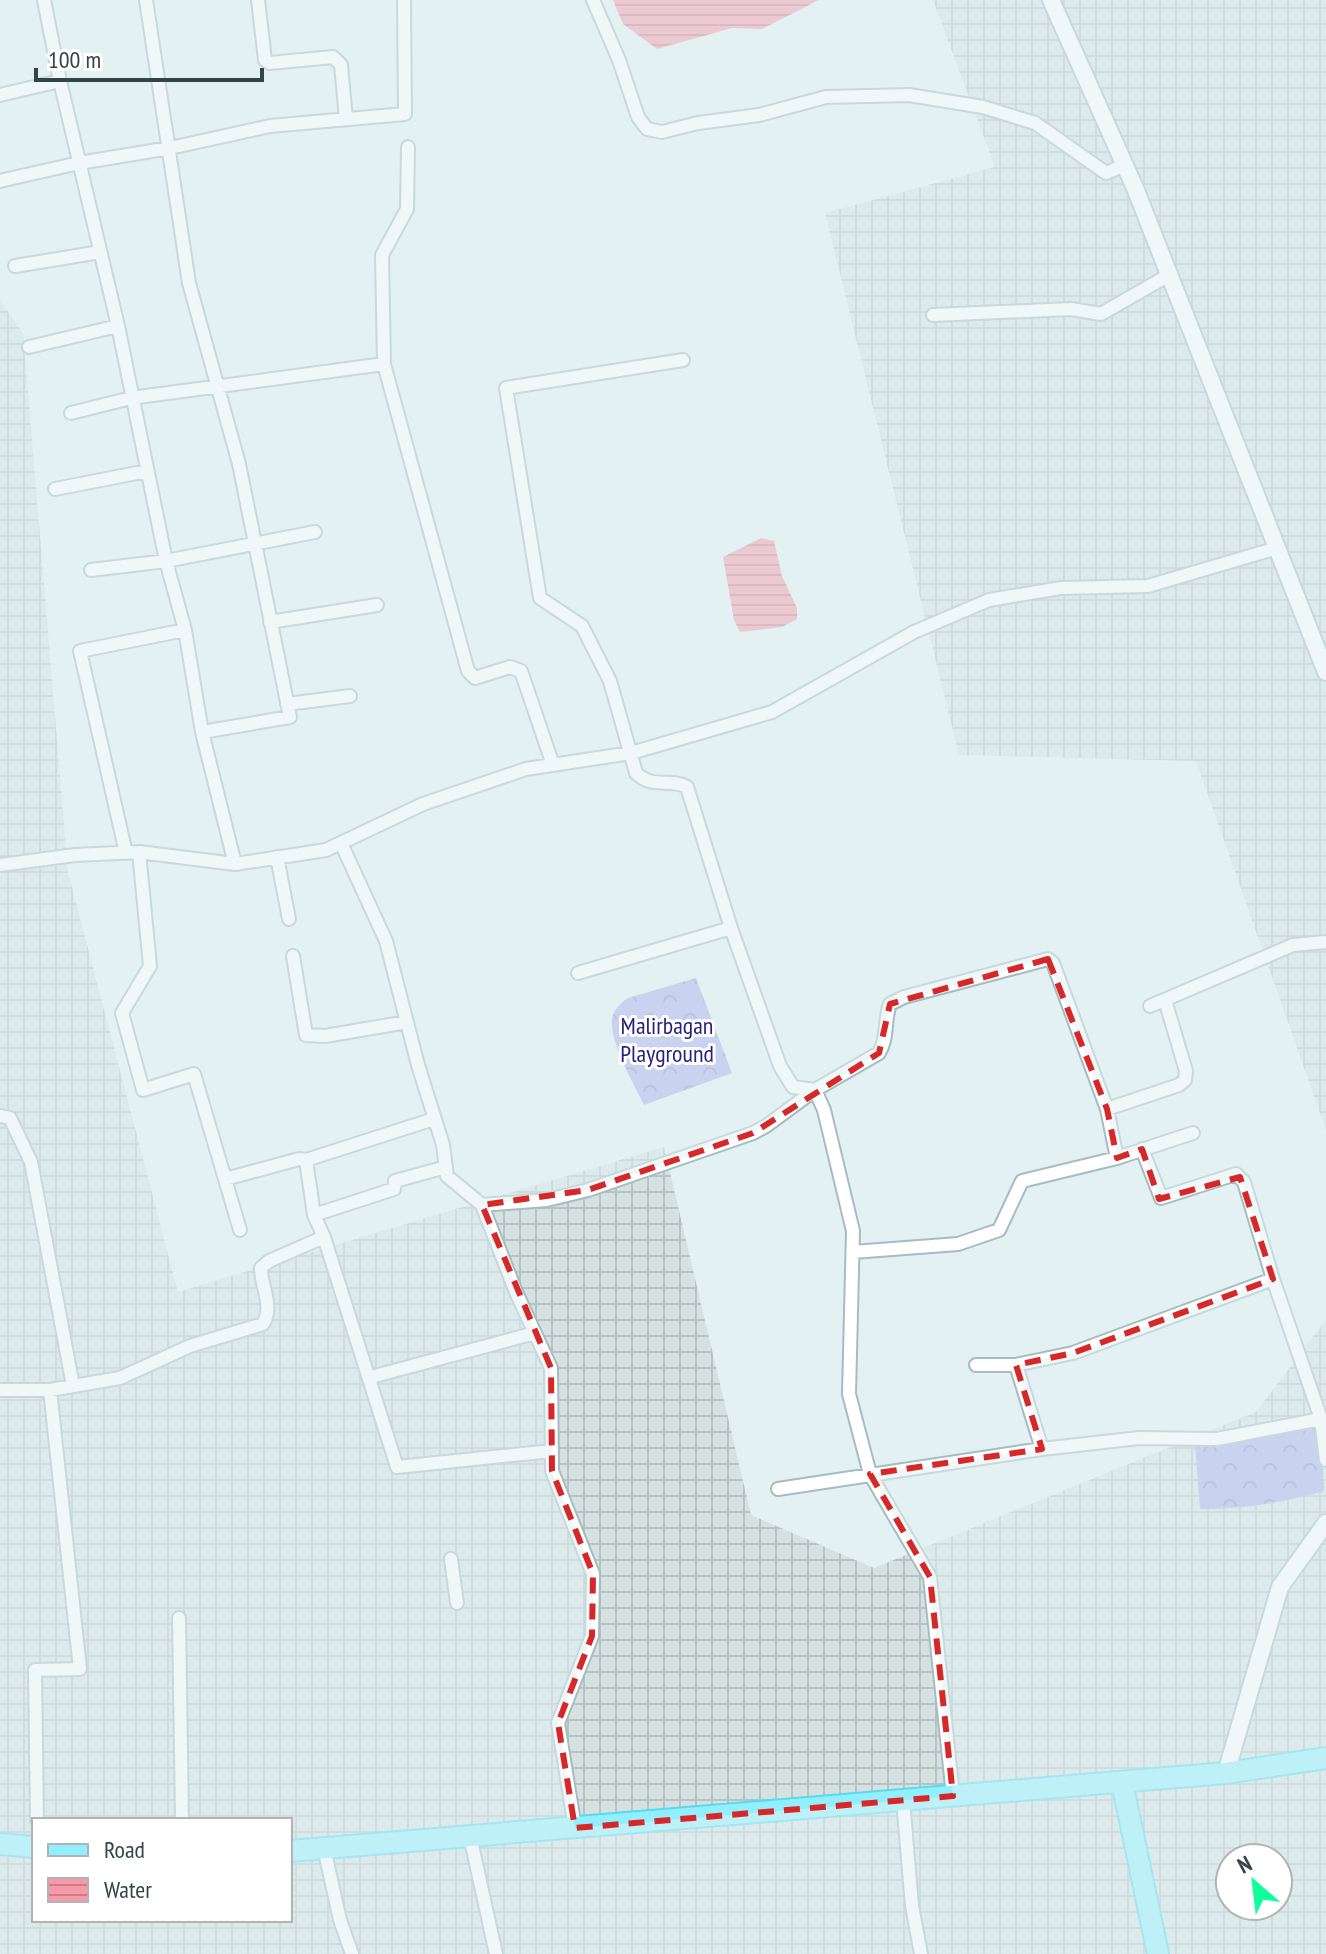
<svg xmlns="http://www.w3.org/2000/svg" width="1326" height="1954" viewBox="0 0 1326 1954" font-family="'PT Sans Narrow',sans-serif">
  <defs>
    <pattern id="industrial-grid" width="8" height="8" patternUnits="userSpaceOnUse" patternTransform="scale(2)"><rect width="8" height="8" fill="#d6e2e2"/><path d="M0 4h8M4 0v8" fill="none" stroke="#b8c3c3"/></pattern>
    <pattern id="forest-crowns" width="20" height="18" patternUnits="userSpaceOnUse" patternTransform="scale(2)"><rect width="20" height="18" fill="#a8b0ec"/><path d="M2 6a3 3 0 1 1 6 0M12 15a3 3 0 1 1 6 0" fill="none" stroke="#8991c1"/></pattern>
    <pattern id="water-rules" width="6" height="5" patternUnits="userSpaceOnUse" patternTransform="scale(2)"><rect width="6" height="5" fill="#f69aa8"/><path d="M0 2.5h6" fill="none" stroke="#c87f8b"/></pattern>
  </defs>
  <rect width="100%" height="100%" fill="#e4f1f3"/>
  <path fill="url(#industrial-grid)" fill-rule="evenodd" d="M933 0H1326V1130L1196 761 959 755 825 213 995 167Z
    M0 300 23 333 68 872 178 1292 664 1147 751 1515 874 1568 1256 1412 1326 1320V1954H0ZM34 1820H290V1920H34ZM1230 1858H1278V1906H1230Z"/>
  <path fill="url(#forest-crowns)" d="M696 978 732 1073 644 1105C634 1084 609 1042 612 1018 614 1009 621 1003 628 998Z
    M1321 1428 1324 1491C1282 1503 1243 1509 1200 1509L1195 1445Z"/>
  <path fill="url(#water-rules)" d="M613 0H819L762 29 732 28 657 49 623 24Z
    M761 538 774 541 782 576 797 608V619L782 627 740 632 734 620 723 557Z"/>
  <g fill="none" stroke-linecap="round" stroke-linejoin="round">
    <defs>
      <path id="minor" d="M44 0 60 81
        M146 0 189 283 239 464 290 717 202 732
        M258 0 265 60 270 63 333 57 341 65 346 119
        M593 0 619 60 638 117 647 129 662 132 698 123 759 115 826 97 909 95 983 107 1035 123 1106 173 1125 165
        M0 95 60 81 118 326 166 561 185 630 202 732 235 864
        M408 147 407 209 382 255 384 364 468 671 475 678 510 667 521 671 553 765
        M0 181 79 163 170 148 270 126 405 114 404 0
        M15 266 100 252
        M933 315 1071 309 1101 314 1169 275
        M29 347 118 326
        M683 360 506 388 540 598 582 626 610 681 636 773C653 790 670 777 687 787L731 928 780 1066 793 1087 815 1090 824 1110 853 1231 849 1394 870 1474 930 1577 953 1796
        M71 413 131 398 384 364
        M55 489 147 471
        M91 570 166 561 315 532
        M270 622 377 605
        M287 704 350 696
        M341 843 386 941 418 1065 443 1145 447 1176 482 1205 516 1292 551 1368 552 1471 593 1574 592 1636 558 1723 575 1828
        M139 852 150 966 122 1013 143 1090 194 1074 225 1179 299 1159 306 1160 434 1119
        M126 853 80 651 185 630
        M277 857 289 919
        M0 865 75 855 139 852 235 864 326 850 423 804 526 769 631 753 772 712 914 632 989 600 1061 588 1148 586 1277 548
        M293 956 306 1035 325 1036 407 1022
        M578 973 731 928
        M1150 1006 1293 945 1326 942
        M1107 1109 1179 1085 1185 1080 1186 1071 1165 1000
        M0 1116 10 1118 31 1162 73 1386
        M1142 1149 1161 1198 1236 1174 1244 1182 1273 1279
        M306 1160 314 1215 324 1237 397 1467 552 1451
        M225 1179 240 1230
        M482 1205 547 1200 588 1190 753 1133 766 1126 815 1090 879 1053C888 1039 884 1020 890 1004L904 997 1048 959 1053 963 1107 1109 1117 1158
        M314 1215 394 1189 395 1181 446 1167
        M853 1252 958 1244 999 1230 1022 1181 1117 1158 1193 1133
        M1016 1365 1042 1449
        M371 1377 535 1333
        M0 1390H50L120 1378 190 1346 263 1324C274 1305 261 1288 261 1268L269 1261 324 1237
        M1321 1419 1326 1460
        M778 1489 1042 1449 1139 1438 1217 1439 1321 1419 1273 1279 1073 1353 1016 1365H976
        M451 1559 457 1603
        M179 1618 182 1820
        M903 1800 912 1906 921 1954
        M37 1820 35 1670 80 1669 50 1390
        M470 1836 496 1954
        M324 1848 340 1920 352 1954"/>
      <path id="tertiary" d="M1051 0 1135 188 1326 672
        M1226 1773 1280 1587 1326 1523"/>
      <path id="primary" d="M1122 1782 1158 1954
        M0 1844 34 1847
        M290 1851 1226 1773 1326 1758"/>
    </defs>
    <use href="#minor" stroke="#a5bdc0" stroke-width="16"/>
    <use href="#tertiary" stroke="#a5bdc0" stroke-width="20"/>
    <use href="#primary" stroke="#57daee" stroke-width="24"/>
    <use href="#minor" stroke="#fff" stroke-width="12"/>
    <use href="#tertiary" stroke="#fff" stroke-width="16"/>
    <use href="#primary" stroke="#91efff" stroke-width="20"/>
  </g>
  <path d="M0 0H1326V1954H0ZM1048 959 1107 1109 1117 1158 1142 1149 1159 1199 1240 1177 1273 1279 1073 1353 1016 1365 1042 1449 870 1474 930 1577 953 1796 575 1828 558 1723 592 1636 593 1574 552 1471 551 1368 482 1205 588 1190 753 1133 879 1053 890 1004Z" fill="#e4f1f3" fill-opacity=".55" fill-rule="evenodd"/>
  <path fill="none" stroke="#d62828" stroke-width="6" stroke-dasharray="16 10" stroke-linejoin="round" d="M1048 959 1107 1109 1117 1158 1142 1149 1159 1199 1240 1177 1273 1279 1073 1353 1016 1365 1042 1449 870 1474 930 1577 953 1796 575 1828 558 1723 592 1636 593 1574 552 1471 551 1368 482 1205 588 1190 753 1133 879 1053 890 1004Z"/>
  <g text-anchor="middle" dominant-baseline="central" stroke-width="6" stroke-linejoin="round" paint-order="stroke">
    <g font-size="24" fill="#27227c" stroke="#fff">
      <text x="667" y="1025">Malirbagan<tspan x="667" dy="28">Playground</tspan></text>
    </g>
  </g>
  <rect x="32" y="1818" width="260" height="104" fill="#ffffff" stroke="#adb5b5" stroke-width="2"/>
  <rect x="48" y="1844" width="40" height="12" fill="#91efff" stroke="#adb5b5" stroke-width="2"/>
  <text x="104" y="1858" font-size="24" fill="#334546">Road</text>
  <rect x="48" y="1878" width="40" height="24" fill="url(#water-rules)" stroke="#adb5b5" stroke-width="2"/>
  <text x="104" y="1898" font-size="24" fill="#334546">Water</text>
  <g transform="translate(1254 1882) rotate(332)"><circle r="38" fill="#ffffff" stroke="#adb5b5" stroke-width="2"/>
  <path d="M0-6L14 30L0 20L-14 30Z" fill="#0fff9b"/>
  <text y="-12" font-size="22" font-weight="bold" text-anchor="middle" fill="#334546">N</text>
  </g>
  <path d="M36 68v12h226v-12" fill="none" stroke="#334546" stroke-width="4"/>
  <text x="48" y="68" font-size="24" fill="#334546" stroke="#ffffff" stroke-width="6" paint-order="stroke">100 m</text>
</svg>
